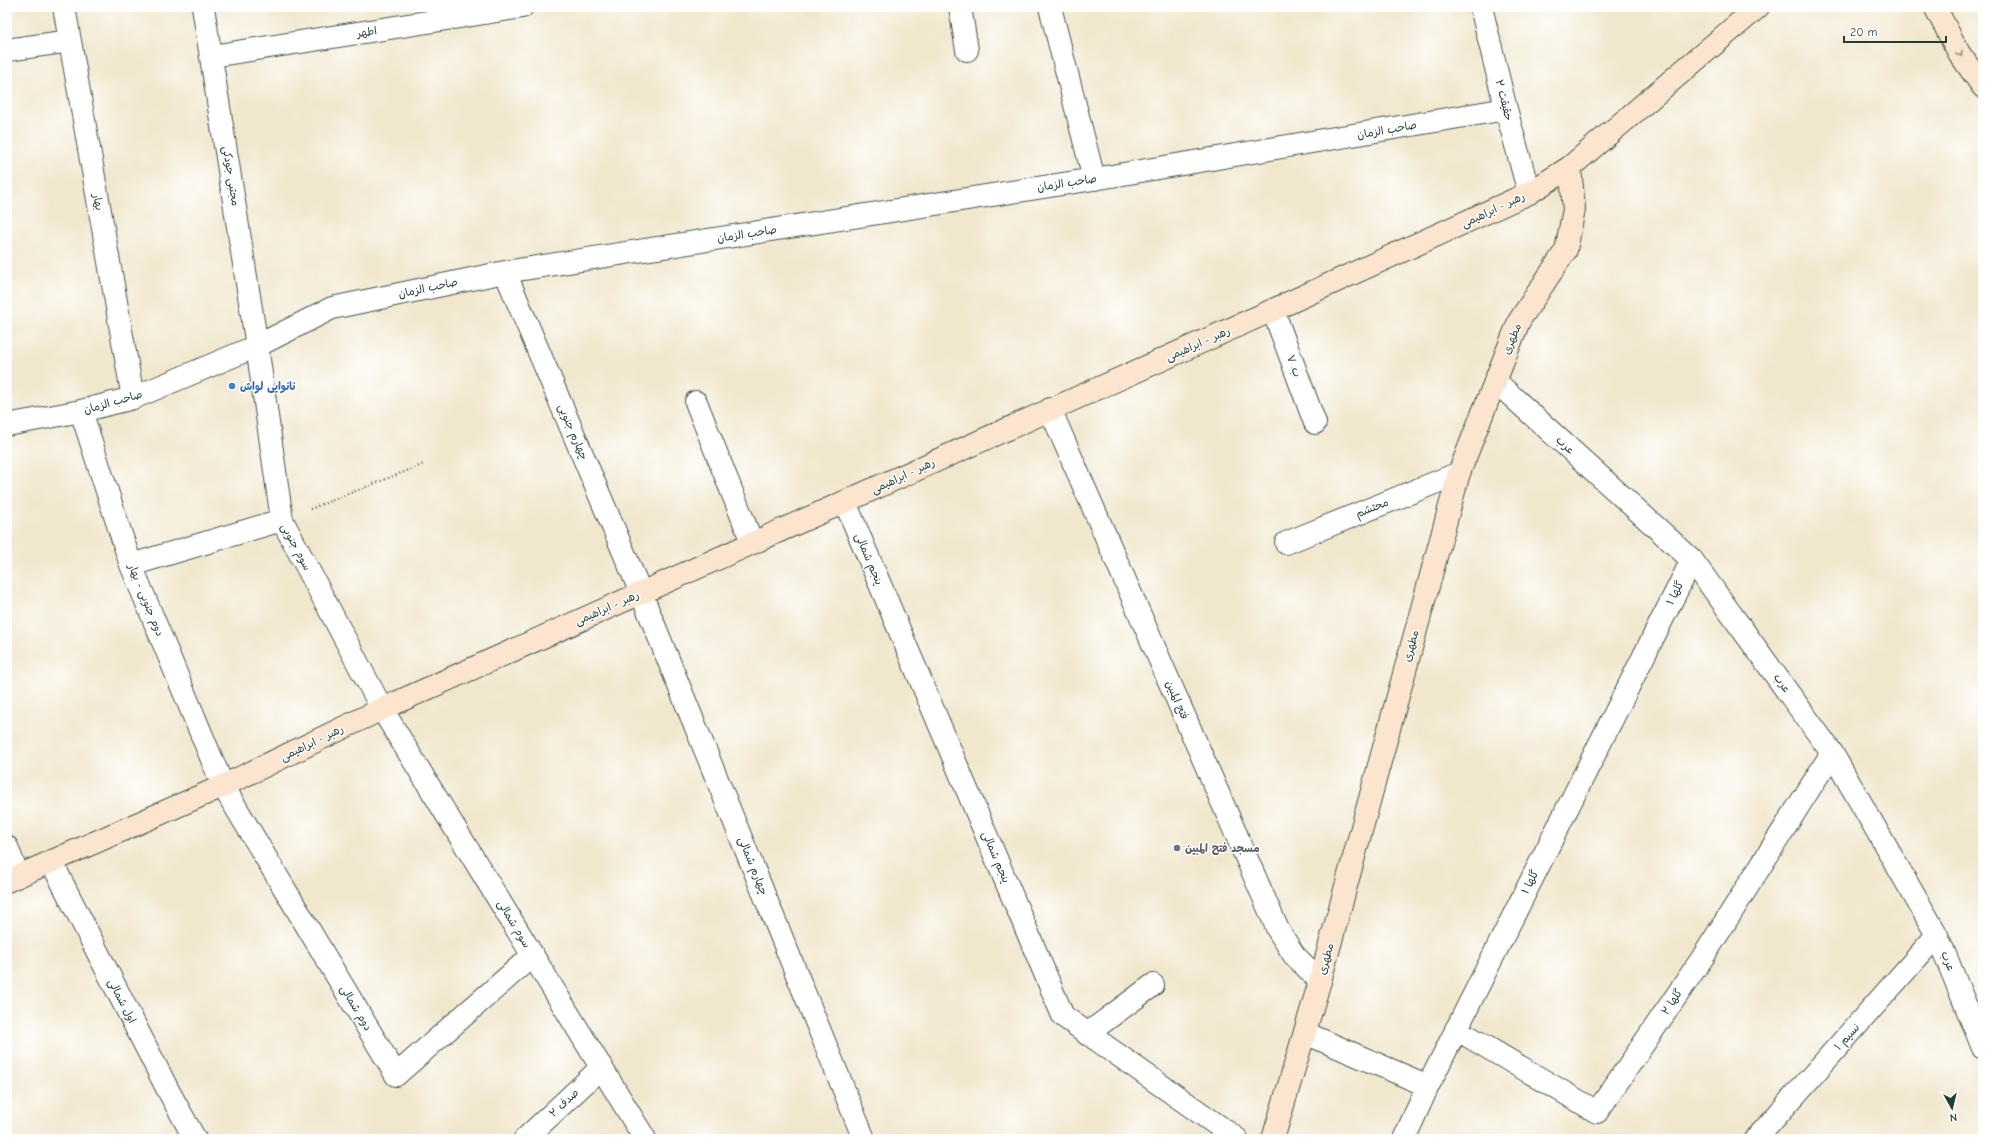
<svg xmlns="http://www.w3.org/2000/svg" width="1990" height="1146" viewBox="0 0 1990 1146" font-family="'Comic Neue','Playpen Sans Arabic',sans-serif">
  <rect width="100%" height="100%" fill="#fff"/>
  <filter id="ink" filterUnits="userSpaceOnUse"><feTurbulence type="fractalNoise" baseFrequency=".025" numOctaves="2"/><feDisplacementMap in="SourceGraphic" scale="8" xChannelSelector="R" yChannelSelector="G"/><feConvolveMatrix kernelMatrix="1 2 1 2 8 2 1 2 1" color-interpolation-filters="sRGB"/></filter>
  <filter id="wash" filterUnits="userSpaceOnUse"><feTurbulence type="fractalNoise" baseFrequency=".012" numOctaves="4" result="noise"/><feDisplacementMap in="SourceGraphic" scale="16" xChannelSelector="R" yChannelSelector="G"/><feGaussianBlur stdDeviation="0.9" result="paint"/><feColorMatrix in="noise" values="0 0 0 0 0 0 0 0 0 0 0 0 0 0 0 0 0 1.4 0 .05"/><feComposite in="paint" operator="in"/></filter>
  <g filter="url(#wash)">
    <rect width="100%" height="100%" fill="#f1e7cd"/>
  </g>
  <g filter="url(#ink)">
    <g fill="none" stroke-linecap="round" stroke-linejoin="round">
      <defs>
        <path id="street" d="M64 7 133 398
          M203 7 257 346 282 520 382 709 645 1139
          M960 7 967 50
          M1050 7 1094 179
          M1481 7 1506 109 1529 193
          M7 50 70 41
          M212 56 522 7
          M505 272 641 593 864 1139
          M1273 310 1315 423
          M1495 381 1692 560 1832 753 1937 935 1983 1048
          M696 402 752 542
          M1050 409 1278 930 1294 955 1320 981
          M81 411 131 565 223 786 396 1075 533 955
          M7 425 81 411 133 398 257 346 332 308 505 272 1094 179 1506 109
          M845 502 1063 1016 1237 1139
          M1286 543 1459 473
          M131 565 282 520
          M7 847 18 876
          M51 861 169 1092 195 1139
          M1456 1029 1597 1112 1703 957 1832 753
          M1305 1033 1428 1086 1692 560
          M1087 1034 1153 985
          M525 1139 602 1067
          M1404 1139 1428 1086
          M1756 1139 1937 935"/>
        <path id="secondary" d="M1935 7 1959 53 1983 87
          M7 881 223 786 382 709 1273 310 1529 193 1570 167 1758 7
          M1273 1139 1320 981 1459 473 1519 321 1566 250 1574 209 1570 167"/>
      </defs>
      <use href="#street" stroke="#3e564b" stroke-width="24"/>
      <use href="#secondary" stroke="#3e564b" stroke-width="24"/>
      <path stroke="#3e564b" stroke-width="2.5" stroke-dasharray="1 3" stroke-linecap="butt" d="M310 509 424 464"/>
      <use href="#street" stroke="#fff" stroke-width="22"/>
      <use href="#secondary" stroke="#fce5cf" stroke-width="22"/>
    </g>
    <defs><path id="oneway-chevron" d="M-2-3.5L2.5 0L-2 3.5" fill="none" stroke-width="1.6" stroke-linecap="round" stroke-linejoin="round"/></defs>
    <use stroke="#8e9182" href="#oneway-chevron" transform="translate(1960 54) rotate(58)"/>
  </g>
  <circle fill="#3f7fe0" stroke="#fff" stroke-width="1.5" cx="232" cy="386" r="4"/>
  <circle fill="#6b7280" stroke="#fff" stroke-width="1.5" cx="1177" cy="848" r="4"/>
  <g text-anchor="middle" dominant-baseline="central" stroke-width="3" stroke-linejoin="round" paint-order="stroke">
    <g font-size="11" fill="#1f3d34" stroke="#fff">
      <text transform="translate(367 32) rotate(-9)">اطهر</text>
      <text transform="translate(1504 100) rotate(76)">حقیقت ۲</text>
      <text transform="translate(1387 130) rotate(-10)">صاحب الزمان</text>
      <text transform="translate(231 176) rotate(81)">مجتبی جودکی</text>
      <text transform="translate(1067 183) rotate(-9)">صاحب الزمان</text>
      <text transform="translate(98 202) rotate(80)">بهار</text>
      <text transform="translate(1493 210) rotate(-25)">رهبر - ابراهیمی</text>
      <text transform="translate(747 234) rotate(-9)">صاحب الزمان</text>
      <text transform="translate(428 288) rotate(-12)">صاحب الزمان</text>
      <text transform="translate(1512 339) rotate(-68)">مطهری</text>
      <text transform="translate(1198 344) rotate(-24)">رهبر - ابراهیمی</text>
      <text transform="translate(1294 366) rotate(70)">ب. ۷</text>
      <text transform="translate(113 402) rotate(-16)">صاحب الزمان</text>
      <text transform="translate(573 432) rotate(67)">چهارم جنوبی</text>
      <text transform="translate(1565 445) rotate(42)">عرب</text>
      <text transform="translate(903 476) rotate(-25)">رهبر - ابراهیمی</text>
      <text transform="translate(1372 508) rotate(-22)">محتشم</text>
      <text transform="translate(296 547) rotate(62)">سوم جنوبی</text>
      <text transform="translate(869 559) rotate(67)">پنجم شمالی</text>
      <text transform="translate(1675 593) rotate(-63)">گلها ۱</text>
      <text transform="translate(146 600) rotate(68)">دوم جنوبی - بهار</text>
      <text transform="translate(607 608) rotate(-24)">رهبر - ابراهیمی</text>
      <text transform="translate(1411 646) rotate(-75)">مطهری</text>
      <text transform="translate(1782 683) rotate(54)">عرب</text>
      <text transform="translate(1177 700) rotate(66)">فتح المبین</text>
      <text transform="translate(312 743) rotate(-26)">رهبر - ابراهیمی</text>
      <text transform="translate(996 857) rotate(67)">پنجم شمالی</text>
      <text transform="translate(753 866) rotate(68)">چهارم شمالی</text>
      <text transform="translate(1530 882) rotate(-63)">گلها ۱</text>
      <text transform="translate(514 924) rotate(59)">سوم شمالی</text>
      <text transform="translate(1326 959) rotate(-75)">مطهری</text>
      <text transform="translate(1948 961) rotate(68)">عرب</text>
      <text transform="translate(122 1001) rotate(63)">اول شمالی</text>
      <text transform="translate(1672 1002) rotate(-56)">گلها ۲</text>
      <text transform="translate(356 1008) rotate(59)">دوم شمالی</text>
      <text transform="translate(1847 1037) rotate(-48)">نسیم ۱</text>
      <text transform="translate(564 1103) rotate(-43)">صدف ۲</text>
    </g>
    <g font-size="11" font-weight="bold" fill="#366cbe" stroke="#fff" text-anchor="start">
      <text x="240" y="386">نانوایی لواش</text>
    </g>
    <g font-size="11" font-weight="bold" fill="#5b616d" stroke="#fff" text-anchor="start">
      <text x="1185" y="848">مسجد فتح المبین</text>
    </g>
  </g>
  <rect width="1990" height="1146" fill="none" stroke="#fff" stroke-width="24"/>
  <g transform="translate(1952 1108) rotate(172)" stroke="#ffffff" stroke-width="3" paint-order="stroke">
  <path d="M0-3L7 15L0 10L-7 15Z" fill="#1f3d34"/>
  <text y="-6" font-size="11" font-weight="bold" text-anchor="middle" fill="#1f3d34">N</text>
  </g>
  <path d="M1844 36v6h102v-6" fill="none" stroke="#1f3d34" stroke-width="2"/>
  <text x="1850" y="36" font-size="12" fill="#1f3d34" stroke="#ffffff" stroke-width="3" paint-order="stroke">20 m</text>
</svg>
